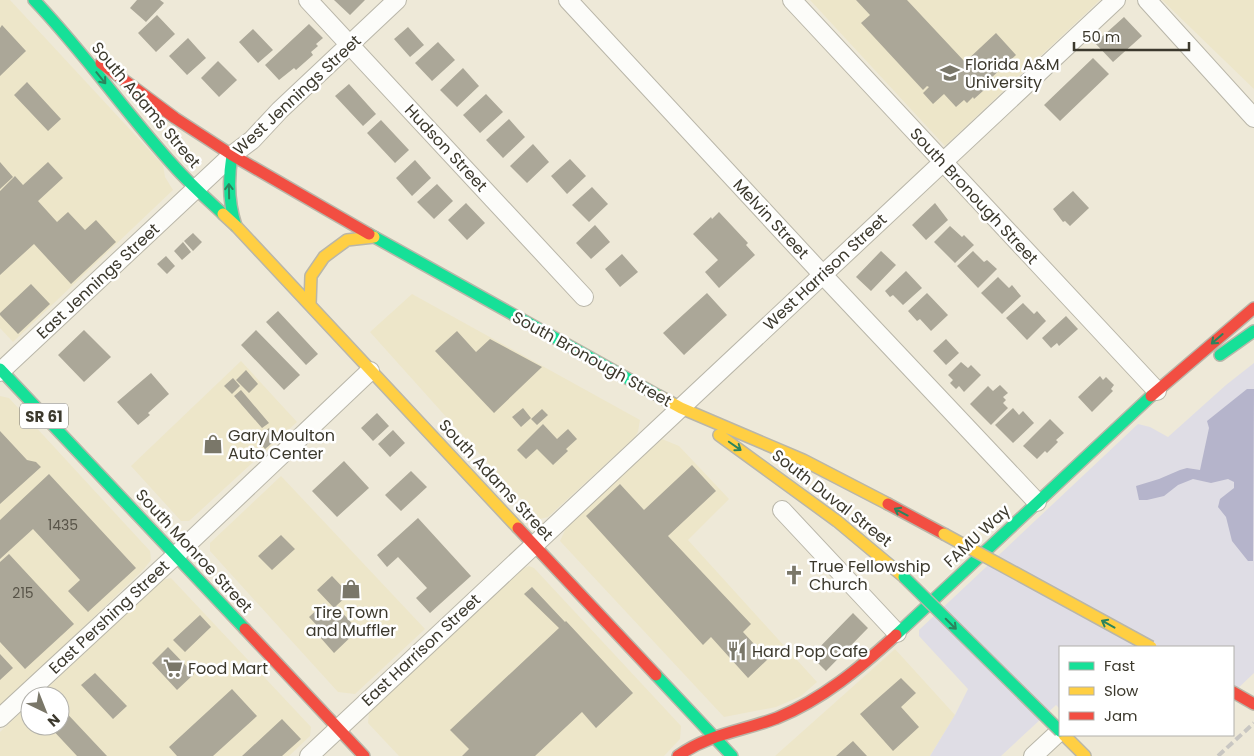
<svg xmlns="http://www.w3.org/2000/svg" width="1254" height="756" viewBox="0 0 1254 756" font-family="Poppins,sans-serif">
  <rect width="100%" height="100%" fill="#eee9d8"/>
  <path fill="#ede6c9" d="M0 0H10L163 165 165 177 173 190 13 342 0 328Z
    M810 0H1100L945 146Z
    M1162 0H1254V89Z
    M412 294 640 420 638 432 634 438 548 517 540 519 466 439 370 332Z
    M241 361 297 422 189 521H181L131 466Z
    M0 396 9 398 150 551 151 560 144 569 0 707Z
    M662 439 679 446 729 499 688 540 817 682 801 696 776 707 724 717 560 541 567 526 578 515Z
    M281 476 425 629 355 694 338 692 210 551V543Z
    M529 566 534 568 681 726 680 739 664 756H399L368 723 369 712 522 569Z
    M171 578 311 727 310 736 289 756H0V732L30 704V726H60V696H39L162 580Z
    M895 649 955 715 930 756H775Z"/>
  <path fill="#dfdde5" d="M1254 363V673L1233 693V647H1060V709L1056 705 1001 756H930L955 715 968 689 919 636V630L1138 424 1150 427 1168 437 1226 385Z"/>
  <path fill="#b5b4cb" d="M1247 389H1254L1253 561H1248L1232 541 1226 517 1218 507 1220 499 1234 488V482L1228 479 1211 483 1193 479 1178 485 1164 496 1147 500H1139L1136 486 1159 479 1180 470 1187 468 1200 470 1209 428 1207 421Z"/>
  <path fill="#aba798" d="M137 0H160L164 3 146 22 130 8Z
    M334 0H365L350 15Z
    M856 0H907L965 62 996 33 1016 55 990 79 993 82 974 99 973 97 967 103 964 100 956 107 944 94 933 104 923 93 929 87 927 86 923 90 861 23 870 15Z
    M157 15 175 34 156 52 138 33Z
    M1124 17 1142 36 1113 62 1095 43Z
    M309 24 323 38 316 44 318 46 311 52 313 55 296 70 294 68 279 80 265 65Z
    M2 25 26 51 0 76V28Z
    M408 27 424 45 410 57 394 39Z
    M253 29 273 50 258 63 239 42Z
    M188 38 206 58 187 75 169 56Z
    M438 42 455 60 432 81 415 63Z
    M1093 58 1109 74 1060 121 1044 105Z
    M218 61 237 80 219 97 201 78Z
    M463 68 479 86 457 107 440 90Z
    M27 82 61 119 48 131 14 95Z
    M349 84 376 114 363 126 335 96Z
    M486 94 503 112 480 133 463 115Z
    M509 119 525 137 503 158 486 140Z
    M381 120 409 150 395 163 367 133Z
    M533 144 549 162 527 183 510 166Z
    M570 159 586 176 567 194 551 176Z
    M415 160 431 178 412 196 396 178Z
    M0 162 13 177 0 189Z
    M48 162 63 178 38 201 57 222 68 212 85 230 96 220 116 242 71 284 34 244 0 275V191L15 176 23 185Z
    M437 184 453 201 434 219 417 202Z
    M592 187 608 204 589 222 572 205Z
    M1073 191 1089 208 1070 226 1065 221 1063 222 1053 209Z
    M466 203 485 223 467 240 448 220Z
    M935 203 948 220 926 240 912 225Z
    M719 212 748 243 746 245 755 255 719 288 705 272 718 260 693 234 711 217 712 219Z
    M595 225 610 242 591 259 576 243Z
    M950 226 962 237 964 235 974 245 955 263 934 242Z
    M193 233 202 242 193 251 184 241Z
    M183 242 191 252 182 260 174 251Z
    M881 251 896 265 871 291 856 277Z
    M973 251 984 262 987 260 997 269 978 288 957 266Z
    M622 254 638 272 620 287 605 269Z
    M166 256 175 266 167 274 157 264Z
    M906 271 922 288 903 305 893 295 890 297 885 291Z
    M998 277 1009 288 1012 285 1021 296 1002 314 981 293Z
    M31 284 50 304 18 334 0 315V313Z
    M707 293 727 315 684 355 663 333Z
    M927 293 948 315 931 331 920 319 917 321 908 311Z
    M1023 303 1034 314 1037 311 1046 321 1027 340 1006 318Z
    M278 311 318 354 306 365 266 322Z
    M1066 316 1078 329 1059 346 1057 343 1051 348 1042 338Z
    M84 330 111 357 84 382 58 355Z
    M256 330 300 375 284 390 241 345Z
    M457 331 476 352 490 339 542 367 494 413 435 351Z
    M946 339 959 353 946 365 933 351Z
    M961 362 968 368 971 365 981 375 964 392 959 386 956 389 950 383 953 380 948 375Z
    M246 370 258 384 249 393 236 380Z
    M151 373 169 394 148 413 150 415 138 425 117 402Z
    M1100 376 1103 380 1106 377 1114 385 1111 389 1113 391 1092 412 1078 397Z
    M233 378 240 386 232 394 224 386Z
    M1000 385 1008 393 1003 397 1006 400 1003 403 1008 408 991 425 970 404 988 386 993 391Z
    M241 390 269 423 262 428 234 396Z
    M523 408 531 418 521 427 512 417Z
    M1013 408 1019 415 1023 411 1034 423 1013 443 995 425Z
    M542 409 548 415 537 425 531 419Z
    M377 413 389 426 373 441 361 428Z
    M1050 419 1064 433 1056 440 1058 442 1047 453 1045 451 1037 459 1023 446Z
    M543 424 557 439 568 429 577 439 566 449 568 451 553 465 537 449 526 459 517 450Z
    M269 428 278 438 265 449 257 439Z
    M393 430 405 443 390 457 378 444Z
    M0 431 27 460 36 462 41 467 0 504Z
    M344 461 369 488 337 517 312 491Z
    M692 465 716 491 668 536 751 624 743 632 768 659 748 678 711 637 703 645 586 516 620 484 644 510Z
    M411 471 427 487 401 511 385 495Z
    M49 474 136 568 88 612 68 591 80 580 33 529 0 559V520Z
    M418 518 471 576 430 613 416 598 427 588 398 557 387 567 377 555Z
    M281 535 295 549 272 570 258 556Z
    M9 554 74 624 25 669 0 642V562Z
    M332 576 349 594 336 606 358 630 334 653 319 636 323 632 309 617 324 603 331 611 334 608 317 590Z
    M532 587 565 622 566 621 633 693 596 728 582 712 535 756H462L469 749 450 730 559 628 524 594Z
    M853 613 868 628 826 671 811 656Z
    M200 615 211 627 185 652 173 640Z
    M168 647 194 674 177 690 152 663Z
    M0 654 13 668 0 680Z
    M95 673 127 706 113 719 81 685Z
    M901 678 916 693 901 707 919 727 893 751 860 714Z
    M232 689 257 716 213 756H177L169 747Z
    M60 706 107 756H77L49 726H60Z
    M282 719 301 739 282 756H242Z
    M853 741 867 756H836Z"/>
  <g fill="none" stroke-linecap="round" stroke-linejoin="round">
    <defs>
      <path id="street" d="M308 0 584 297
        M568 0 823 275 1037 502
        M792 0 1157 391
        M1147 0 1254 118
        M0 372 232 155 252 140 280 110 397 0
        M782 510 897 633
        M0 718 175 556 370 371
        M309 756 1116 0
        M1033 756 1060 731"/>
      <path id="fast" d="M34 0C84 52 125 112 174 166 189 183 206 198 223 214
        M232 155C228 180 228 202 236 226
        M369 234 659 396
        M1220 355 1254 331
        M0 369 245 629
        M896 635 1151 396
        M656 675 732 756"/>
      <path id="slow" d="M223 214 236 226 518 528
        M310 305 311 276 324 257 347 240 374 237
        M659 396 681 408 803 460 888 504
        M719 435 837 521 904 577
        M1064 735 1085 756"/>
      <path id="jam" d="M101 63 175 118 232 155 369 234
        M1151 396 1254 308
        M888 504 944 534
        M518 528 656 675
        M245 629 364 756
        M1233 692 1254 704
        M678 756C708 734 743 731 777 718 823 699 860 668 896 635"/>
    </defs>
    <use href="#street" stroke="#b9b6a9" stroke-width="20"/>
    <use href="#fast" stroke="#b9b6a9" stroke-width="14"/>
    <use href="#slow" stroke="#b9b6a9" stroke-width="14"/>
    <use href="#jam" stroke="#b9b6a9" stroke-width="14"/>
    <use href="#street" stroke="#fcfcf9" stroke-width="18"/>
    <use href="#fast" stroke="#16e098" stroke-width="11"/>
    <use href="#slow" stroke="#ffcf43" stroke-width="11"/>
    <use href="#jam" stroke="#f24e42" stroke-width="11"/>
    <path stroke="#c8c6c2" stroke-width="4" stroke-dasharray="8 4" stroke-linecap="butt" d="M1218 756 1254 723"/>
    <defs>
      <path id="fast-bridge" d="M904 577 1060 731"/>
      <path id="slow-bridge" d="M944 534 1151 647"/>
    </defs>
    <use href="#fast-bridge" stroke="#b9b6a9" stroke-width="14" stroke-linecap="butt"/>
    <use href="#slow-bridge" stroke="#b9b6a9" stroke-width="14" stroke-linecap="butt"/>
    <use href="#fast-bridge" stroke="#16e098" stroke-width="11"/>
    <use href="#slow-bridge" stroke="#ffcf43" stroke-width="11"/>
  </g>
  <defs><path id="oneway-shaft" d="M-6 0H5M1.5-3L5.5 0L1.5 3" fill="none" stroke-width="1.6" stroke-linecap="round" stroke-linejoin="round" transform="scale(1.25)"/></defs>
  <g stroke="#2b845d">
    <use href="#oneway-shaft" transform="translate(101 78) rotate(51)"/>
    <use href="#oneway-shaft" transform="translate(229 191) rotate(-91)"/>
    <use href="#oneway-shaft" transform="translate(1217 339) rotate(139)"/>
    <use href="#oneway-shaft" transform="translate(735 446) rotate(35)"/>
    <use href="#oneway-shaft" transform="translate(901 512) rotate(-152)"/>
    <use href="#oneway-shaft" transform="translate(951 624) rotate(45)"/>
    <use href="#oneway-shaft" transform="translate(1108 624) rotate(-151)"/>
  </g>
  <defs>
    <symbol id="university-bare" viewBox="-9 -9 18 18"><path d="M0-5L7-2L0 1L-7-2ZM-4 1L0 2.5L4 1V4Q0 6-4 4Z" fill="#7a7769" stroke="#fff" stroke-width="2.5" paint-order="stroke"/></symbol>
    <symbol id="shop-bare" viewBox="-9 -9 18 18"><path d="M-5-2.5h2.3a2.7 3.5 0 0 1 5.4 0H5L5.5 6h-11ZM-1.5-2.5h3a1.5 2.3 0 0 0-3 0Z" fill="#7a7769" stroke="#fff" stroke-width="2.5" paint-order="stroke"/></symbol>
    <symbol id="church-bare" viewBox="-9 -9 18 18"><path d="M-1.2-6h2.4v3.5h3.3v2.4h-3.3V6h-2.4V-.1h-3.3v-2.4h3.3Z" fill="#7a7769" stroke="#fff" stroke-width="2.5" paint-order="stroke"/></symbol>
    <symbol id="restaurant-bare" viewBox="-9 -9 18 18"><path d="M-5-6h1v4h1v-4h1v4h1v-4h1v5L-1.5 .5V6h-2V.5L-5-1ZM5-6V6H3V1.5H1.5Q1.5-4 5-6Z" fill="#7a7769" stroke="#fff" stroke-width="2.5" paint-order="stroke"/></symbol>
    <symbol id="supermarket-bare" viewBox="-9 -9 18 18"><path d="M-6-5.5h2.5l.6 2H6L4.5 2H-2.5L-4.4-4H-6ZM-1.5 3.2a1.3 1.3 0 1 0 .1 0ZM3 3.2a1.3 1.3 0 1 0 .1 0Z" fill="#7a7769" stroke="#fff" stroke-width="2.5" paint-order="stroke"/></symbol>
  </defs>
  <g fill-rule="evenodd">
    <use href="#university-bare" x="936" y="59" width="28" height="28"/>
    <use href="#shop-bare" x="199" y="430" width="28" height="28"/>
    <use href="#church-bare" x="780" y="561" width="28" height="28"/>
    <use href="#shop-bare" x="337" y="575" width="28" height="28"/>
    <use href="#restaurant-bare" x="723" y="637" width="28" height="28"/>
    <use href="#supermarket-bare" x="159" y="654" width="28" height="28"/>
  </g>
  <g text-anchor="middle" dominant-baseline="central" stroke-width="5" stroke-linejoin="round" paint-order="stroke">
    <g font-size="14" fill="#585448">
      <text x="63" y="525">1435</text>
      <text x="23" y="593">215</text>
    </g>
    <rect fill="#fff" stroke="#76746c" stroke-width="1" x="20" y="403.5" width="48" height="25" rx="4"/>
    <g font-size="15" font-weight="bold" fill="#3c392d">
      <text x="44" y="416">SR 61</text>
    </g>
    <g font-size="16" fill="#3c392d" stroke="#fff" text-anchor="start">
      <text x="965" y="64">Florida A&amp;M<tspan x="965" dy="18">University</tspan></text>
      <text x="228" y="435">Gary Moulton<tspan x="228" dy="18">Auto Center</tspan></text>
      <text x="809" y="566">True Fellowship<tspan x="809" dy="18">Church</tspan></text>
      <text x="351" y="612" text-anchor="middle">Tire Town<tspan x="351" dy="18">and Muffler</tspan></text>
      <text x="752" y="651">Hard Pop Cafe</text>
      <text x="188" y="668">Food Mart</text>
    </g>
    <g font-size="16" fill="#3c392d" stroke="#fff">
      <text transform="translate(297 95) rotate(-43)">West Jennings Street</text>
      <text transform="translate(146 105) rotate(50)">South Adams Street</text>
      <text transform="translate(446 148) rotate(47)">Hudson Street</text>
      <text transform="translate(974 196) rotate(47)">South Bronough Street</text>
      <text transform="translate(771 219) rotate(47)">Melvin Street</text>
      <text transform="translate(825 272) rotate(-43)">West Harrison Street</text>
      <text transform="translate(98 281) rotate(-43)">East Jennings Street</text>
      <text transform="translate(592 359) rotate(29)">South Bronough Street</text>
      <text transform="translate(496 480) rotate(47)">South Adams Street</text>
      <text transform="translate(832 498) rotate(38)">South Duval Street</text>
      <text transform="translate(977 536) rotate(-43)">FAMU Way</text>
      <text transform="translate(194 551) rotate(47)">South Monroe Street</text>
      <text transform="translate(109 617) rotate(-43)">East Pershing Street</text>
      <text transform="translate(421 650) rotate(-43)">East Harrison Street</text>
    </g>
  </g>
  <rect x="1059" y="646" width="175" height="90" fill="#ffffff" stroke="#b1b0ab"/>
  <rect x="1069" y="662" width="25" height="8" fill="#16e098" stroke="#b1b0ab"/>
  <text x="1104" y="671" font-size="15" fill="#3c392d">Fast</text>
  <rect x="1069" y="687" width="25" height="8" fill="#ffcf43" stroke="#b1b0ab"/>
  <text x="1104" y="696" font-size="15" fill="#3c392d">Slow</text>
  <rect x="1069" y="712" width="25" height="8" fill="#f24e42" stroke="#b1b0ab"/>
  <text x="1104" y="721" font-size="15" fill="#3c392d">Jam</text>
  <g transform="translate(45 711) rotate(137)"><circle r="24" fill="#ffffff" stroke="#b1b0ab"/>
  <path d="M0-4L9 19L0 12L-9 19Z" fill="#7a7769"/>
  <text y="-8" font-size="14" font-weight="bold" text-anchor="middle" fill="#3c392d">N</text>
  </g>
  <path d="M1074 42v8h115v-8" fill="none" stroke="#3c392d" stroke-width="2.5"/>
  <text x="1082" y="42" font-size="15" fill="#3c392d" stroke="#ffffff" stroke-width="4" paint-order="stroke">50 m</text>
</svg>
